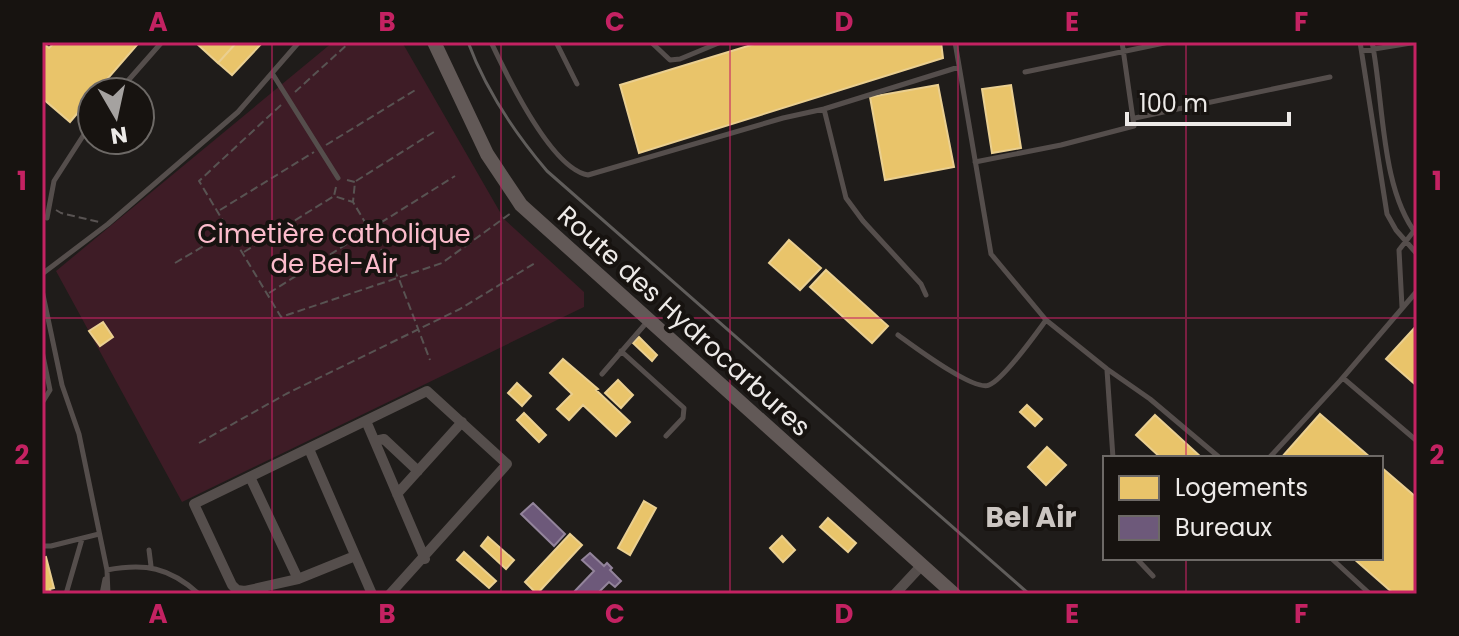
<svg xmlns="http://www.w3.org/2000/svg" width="1459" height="636" viewBox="0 0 1459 636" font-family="Poppins,sans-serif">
  <rect width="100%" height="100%" fill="#1f1c1a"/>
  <path fill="#3e1c26" d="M333 42H402L504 219 584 292V307L182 502 56 271Z"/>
  <path fill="#e9c46a" stroke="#eacf90" stroke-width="2" d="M42 42 49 48 55 42H133L137 45 96 92H92V96L70 122 42 98Z
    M195 42H237L218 63Z
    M237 42H263L232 75 218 63Z
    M761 42H941L943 58 639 153 620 85Z
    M938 85 954 167 885 180 870 97Z
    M1011 85 1021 148 992 153 982 89Z
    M789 240 821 268 800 290 769 263Z
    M826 270 888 326 872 343 810 287Z
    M103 322 113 337 100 346 89 331Z
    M1417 325V386L1386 359Z
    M639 337 657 355 652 361 633 343Z
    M563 359 598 389 596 390 630 422 616 436 583 405 569 420 557 409 572 394 550 373Z
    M618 380 633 395 621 408 605 393Z
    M517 383 531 396 522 406 508 393Z
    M1027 405 1042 419 1035 426 1020 412Z
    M524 413 546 435 539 442 517 420Z
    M1320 414 1371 458H1281Z
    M1155 415 1202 458H1161L1136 435Z
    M1047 447 1066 465 1046 485 1028 467Z
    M1381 467 1417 498V594H1394L1353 558H1381Z
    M644 501 656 508 630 555 618 548Z
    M828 518 856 543 848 552 820 527Z
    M570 534 582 545 537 594 525 582Z
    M782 536 795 550 783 562 770 548Z
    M488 537 514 560 506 569 481 546Z
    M464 552 496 581 489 588 457 560Z
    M46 557 54 588 50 589 51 594H42V558Z"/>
  <path fill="#6d597a" stroke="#93849b" stroke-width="2" d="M533 503 565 534 554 546 521 514Z
    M590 553 604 566 607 563 612 568 610 570 621 581 615 587 609 582 597 594H572L594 571 582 560Z"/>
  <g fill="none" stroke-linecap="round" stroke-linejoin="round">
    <path stroke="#585352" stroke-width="2" stroke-dasharray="8 4" stroke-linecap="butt" d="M295 92 350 42
      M281 105 199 181 281 317 442 263 511 213
      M326 145 417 89
      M347 180 355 182 353 202
      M356 181 437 130
      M336 187 334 196 353 202 399 279 430 360
      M56 210 61 213 99 222
      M220 210 314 152
      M244 252 334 196
      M175 263 229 231
      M269 293 455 176
      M199 443 286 394 460 309 535 263"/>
    <path stroke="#554e4c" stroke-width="5" d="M491 42C506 74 551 169 588 175L783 118 824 109 959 67
      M556 42 577 84
      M651 42 670 60 680 59 721 42
      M955 42 991 254 1046 320 1107 369 1150 399 1220 458
      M1360 42 1387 214 1396 230 1417 254
      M1372 42C1384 100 1380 188 1417 235
      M1362 51 1417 42
      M1025 72 1169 42
      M272 73 338 178
      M118 92 162 42
      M824 109 846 198 863 221 921 284 926 295
      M1135 118 1330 77
      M975 162 1061 145 1134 126 1122 42
      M47 218 54 181 92 122
      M42 274 108 224 238 112 299 42
      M42 290 62 385 79 434 107 570 108 594
      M1402 307 1399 250 1417 227
      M898 335C912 345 974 392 989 385 1004 379 1035 335 1046 320
      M42 351 50 390 42 403
      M621 351 684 408 683 418 666 436
      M1107 370 1113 458
      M602 374 647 322
      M1343 378 1417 441
      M1269 458 1340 381 1417 291
      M42 546H51L99 534
      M149 550 151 566
      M1136 558 1153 576
      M1331 558 1370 594
      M107 570C145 563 169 567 199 594
      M66 594 82 539
      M102 594 105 579"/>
    <path stroke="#554e4c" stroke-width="10" d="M366 421 425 559
      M375 441 384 439 418 471
      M309 449 372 594
      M250 477 298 579
      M397 494 462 422
      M355 556 298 579 245 591 237 590 232 585 194 504 427 391 507 464 390 594
      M895 594 922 565"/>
    <path stroke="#625957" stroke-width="14" d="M434 42 487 154 521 205 954 594"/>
    <path stroke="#605d5b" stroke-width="3" d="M468 42C486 91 514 132 547 171L1029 594"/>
  </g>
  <path fill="none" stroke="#c42262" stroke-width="2" stroke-opacity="0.55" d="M272 42V594M501 42V594M730 42V594M958 42V594M1186 42V458M42 318H1417M1186 558V594"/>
  <g text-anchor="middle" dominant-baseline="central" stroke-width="8" stroke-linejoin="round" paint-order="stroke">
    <g font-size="26" fill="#fbbbcb" stroke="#171310">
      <text x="334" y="234">Cimetière catholique<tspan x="334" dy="30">de Bel-Air</tspan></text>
    </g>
    <g font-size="26" fill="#edeae8" stroke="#171310">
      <text transform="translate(684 321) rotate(42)">Route des Hydrocarbures</text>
    </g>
    <g font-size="28" font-weight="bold" fill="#ccc6c2" stroke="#171310">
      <text x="1031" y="517">Bel Air</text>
    </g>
  </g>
  <rect width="1459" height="636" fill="none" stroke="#171310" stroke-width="88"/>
  <rect x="1103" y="456" width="280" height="104" fill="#171310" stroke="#6d6966" stroke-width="2"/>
  <rect x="1119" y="476" width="40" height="24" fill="#e9c46a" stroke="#6d6966" stroke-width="2"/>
  <text x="1175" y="496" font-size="24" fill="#edeae8">Logements</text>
  <rect x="1119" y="516" width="40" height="24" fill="#6d597a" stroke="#6d6966" stroke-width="2"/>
  <text x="1175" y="536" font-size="24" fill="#edeae8">Bureaux</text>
  <g transform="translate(116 116) rotate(171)"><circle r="38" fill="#171310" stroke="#6d6966" stroke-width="2"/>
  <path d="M0-6L14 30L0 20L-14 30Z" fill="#a5a2a0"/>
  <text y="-12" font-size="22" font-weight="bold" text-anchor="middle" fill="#edeae8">N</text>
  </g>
  <path d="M1127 112v12h162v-12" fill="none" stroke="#edeae8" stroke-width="4"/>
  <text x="1139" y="112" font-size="24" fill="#edeae8" stroke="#171310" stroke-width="6" paint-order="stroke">100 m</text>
  <rect x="44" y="44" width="1371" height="548" fill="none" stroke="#c42262" stroke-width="3"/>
  <g font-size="26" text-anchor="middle" font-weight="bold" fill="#c42262">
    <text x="158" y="31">A</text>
    <text x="387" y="31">B</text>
    <text x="615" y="31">C</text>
    <text x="844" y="31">D</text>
    <text x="1072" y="31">E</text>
    <text x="1301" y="31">F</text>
    <text x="22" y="190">1</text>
    <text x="1437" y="190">1</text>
    <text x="22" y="464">2</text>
    <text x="1437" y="464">2</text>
    <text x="158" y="623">A</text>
    <text x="387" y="623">B</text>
    <text x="615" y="623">C</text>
    <text x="844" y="623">D</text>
    <text x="1072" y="623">E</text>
    <text x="1301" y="623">F</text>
  </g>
</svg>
